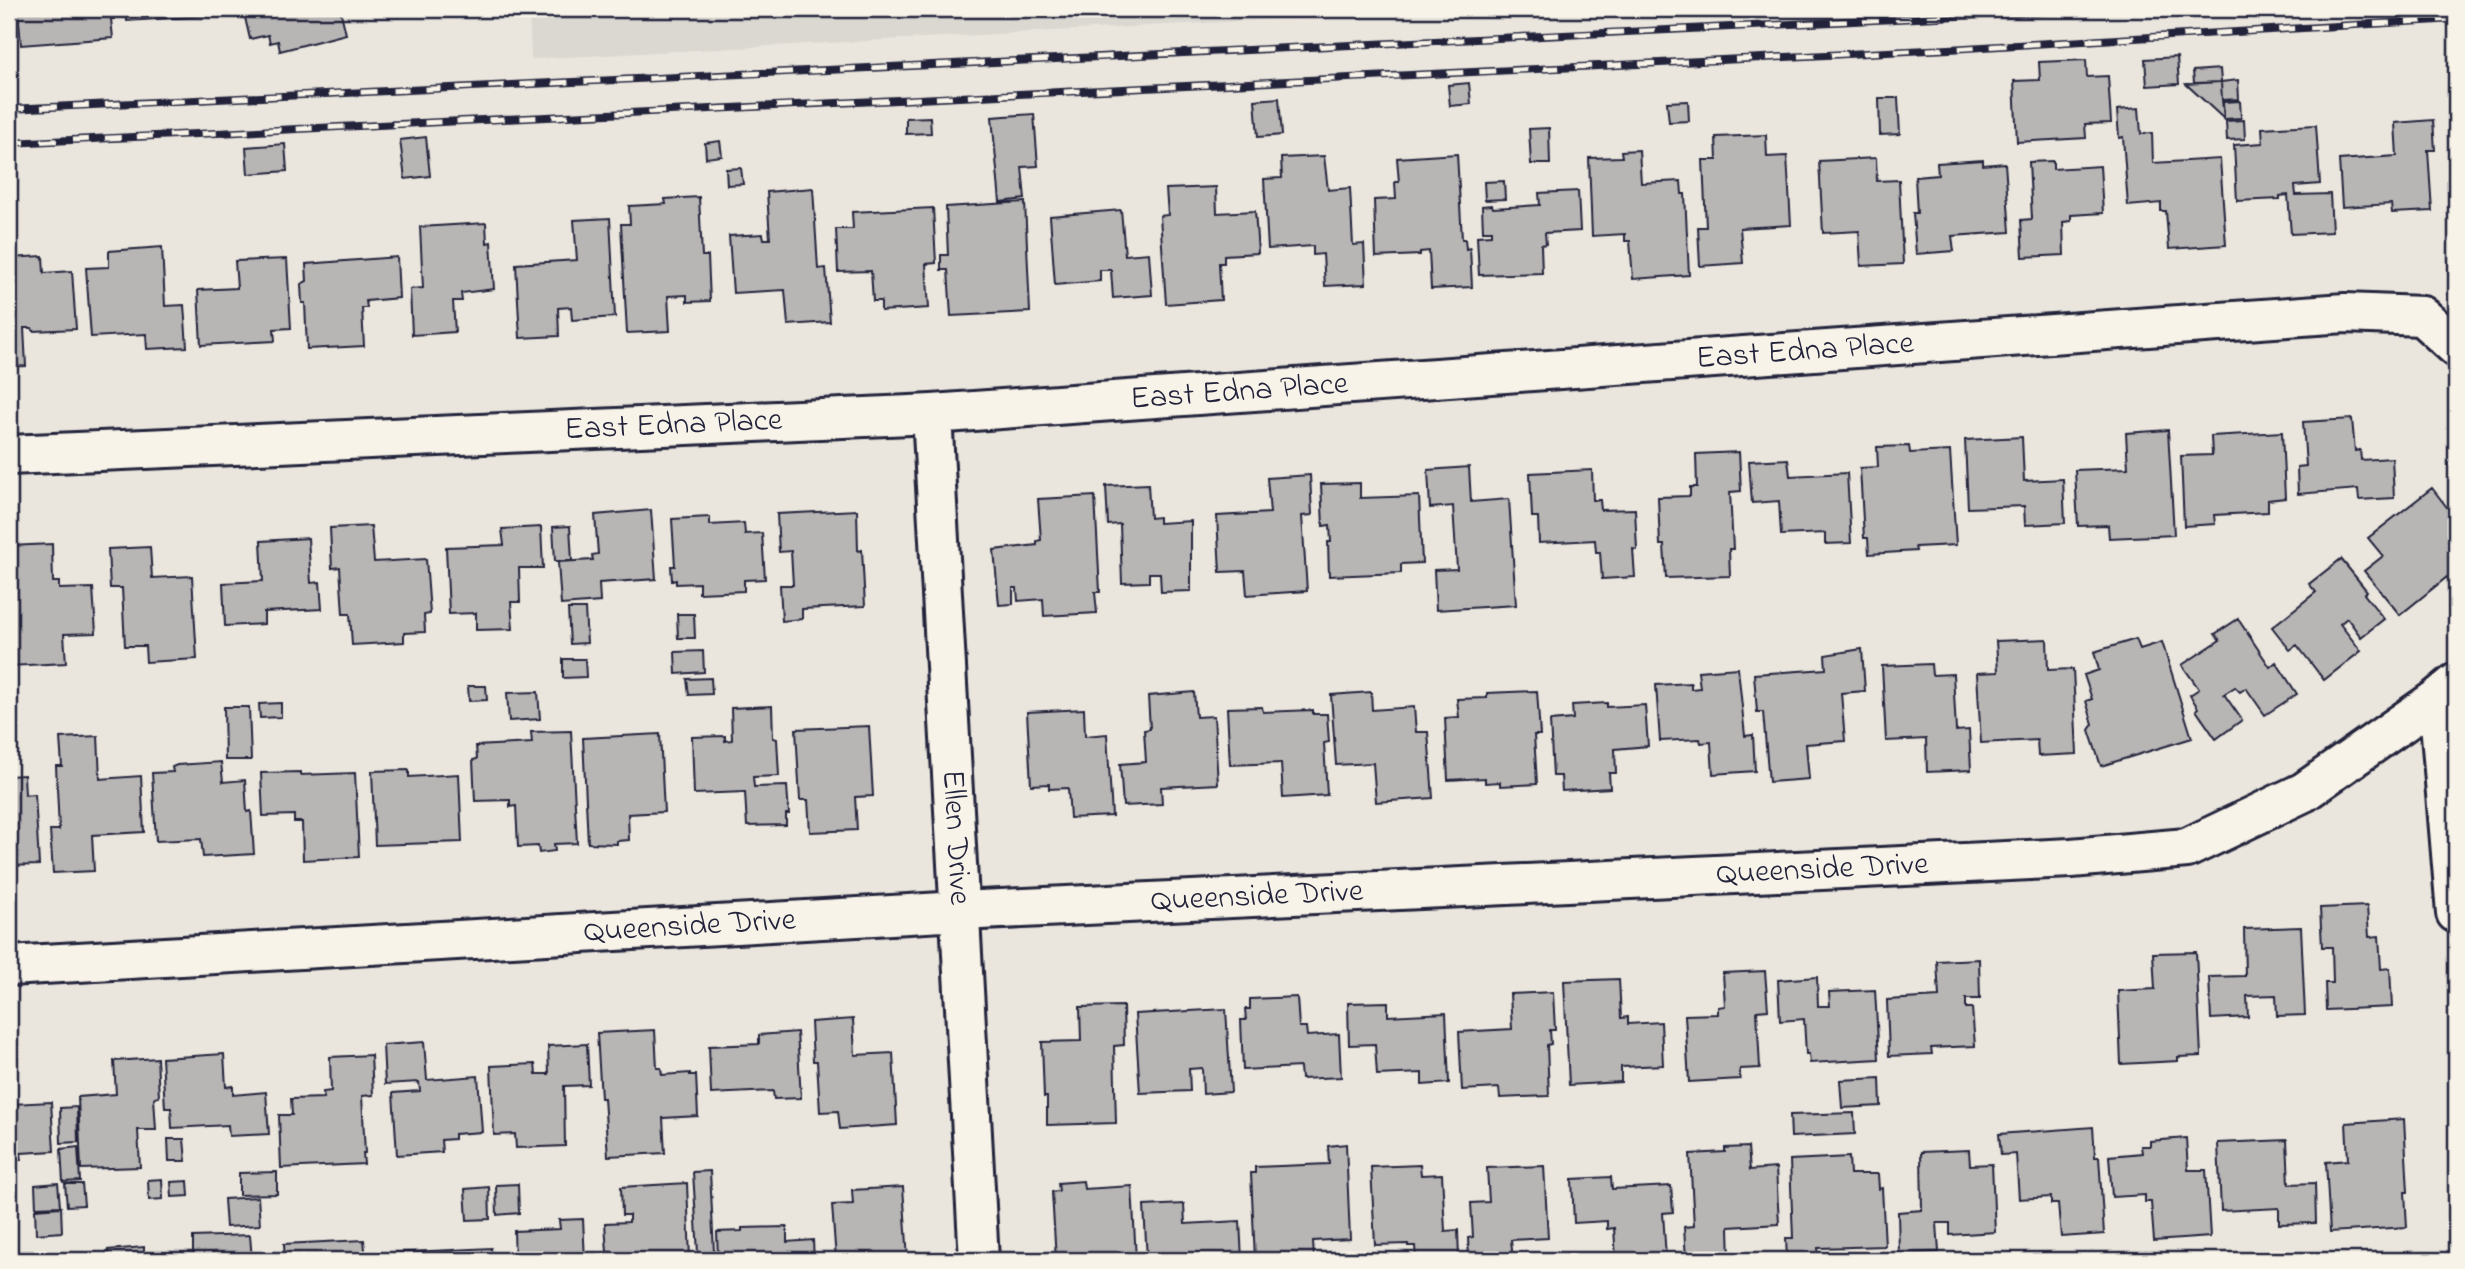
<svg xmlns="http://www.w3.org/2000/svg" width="2465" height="1269" viewBox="0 0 2465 1269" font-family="'Indie Flower',sans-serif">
  <rect width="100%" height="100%" fill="#eae6de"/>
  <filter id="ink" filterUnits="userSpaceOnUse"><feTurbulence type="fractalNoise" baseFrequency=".0143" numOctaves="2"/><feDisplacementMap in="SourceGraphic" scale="14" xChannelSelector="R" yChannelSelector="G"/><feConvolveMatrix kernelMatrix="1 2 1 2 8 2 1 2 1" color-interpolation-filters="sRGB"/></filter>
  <g filter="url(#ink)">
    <path fill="#dbd8d2" d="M529 9H1372V14L531 59Z"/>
    <path fill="#b8b6b5" stroke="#22223b" stroke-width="2" d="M18 9H113L114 19H111L113 38 21 45Z
      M126 9H218L219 15 127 21Z
      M243 9H340L346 34 280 51 278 41 270 43 268 35 250 39Z
      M2177 57 2179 84 2147 86 2145 59Z
      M2086 60 2087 77 2108 76 2111 123 2085 124 2086 138 2017 142 2014 81 2040 80 2039 62Z
      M2220 69 2221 82 2194 83 2193 71Z
      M2238 80 2239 99 2222 100 2221 82Z
      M2221 82 2222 100 2224 119 2186 84Z
      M1469 83 1471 104 1450 106 1448 85Z
      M1279 98 1282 135 1258 137 1255 100Z
      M1879 98H1898L1900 134 1880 135Z
      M1688 101 1689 121 1669 122 1667 102Z
      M2240 101 2241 118 2224 119 2223 102Z
      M2139 108 2141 134 2152 133 2153 163 2220 159 2226 245 2169 249 2166 211H2161V203L2128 206 2123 137 2119 138 2117 110Z
      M1034 114 1038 166 1022 167 1025 199 1000 202 992 117Z
      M930 117 931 133 906 134V118Z
      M2244 120 2245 139 2227 140 2226 121Z
      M2433 120 2435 150H2428L2432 211 2392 213 2391 204 2342 207 2339 160 2397 156 2395 123Z
      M2316 125 2320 184 2295 186 2296 195 2330 194 2332 232 2291 234 2288 195 2280 196V199L2237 201 2234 145 2263 143 2262 128Z
      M1549 128 1550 164H1531L1529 129Z
      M1766 135 1767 157 1787 156 1791 225 1740 228 1743 263 1700 266 1698 227H1706L1703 160H1717L1716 137Z
      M426 137 430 176 405 179 400 140Z
      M720 141 722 156 706 158 705 143Z
      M285 144 287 171 248 174 246 147Z
      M1639 150 1641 183 1681 181 1682 194H1685L1689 275 1633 279 1630 241H1625V234L1592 236 1589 158 1622 157 1621 151Z
      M1457 154 1462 239H1465L1466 249 1470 248 1472 287 1431 289 1429 251 1420 252V255L1376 257 1374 200 1396 199 1395 182H1399L1397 158Z
      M1324 156 1328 190 1350 188 1353 245 1364 244 1366 284 1325 286 1323 254 1313 255V246L1268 249 1264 179 1282 178 1281 158Z
      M1876 158 1877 181 1899 180 1903 264 1861 266 1859 231 1823 233 1819 161Z
      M1983 160V165L2005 163 2010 232 1952 236 1954 251 1916 254 1913 213H1917L1915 177 1938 175 1937 163Z
      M2053 161V169L2100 166 2103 213 2071 215V221L2063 222 2064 255 2023 257 2021 220 2032 219 2029 162Z
      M741 168 743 184 727 185 726 169Z
      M1504 181 1505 199 1485 200 1484 182Z
      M1216 187 1217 213 1255 211 1258 253 1224 255V263H1219L1221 300 1166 304 1160 216 1168 215 1166 189Z
      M813 188 818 269 826 268 830 322 788 325 785 290 733 293 729 236 763 234 764 239H770L767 192Z
      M1578 191 1580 231 1545 233 1546 244 1541 245 1542 273 1479 275 1477 236 1491 235V231H1483L1482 206 1492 205 1493 208 1540 205 1539 193Z
      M699 197 702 256H708L710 301 687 302V295L668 296 670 331 627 333 621 224H630L629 206 666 204 665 199Z
      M1025 202 1030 312 951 316 948 270H941V255H948L946 207Z
      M933 208 936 263 926 264 929 308 881 311V301H873L871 271 838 272 836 229H853L852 212Z
      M1121 210 1125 255 1149 253 1152 295 1113 298 1111 270H1100V281L1055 285 1050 216Z
      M610 218 615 317 572 320 571 307 558 308 559 336 520 338 516 264 577 260 574 220Z
      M486 223 487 243 491 242 494 289 461 293 462 301H453L455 332 412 335 410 289 423 288 420 227Z
      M162 247 165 306 184 305 187 347 147 349 146 334 91 337 86 268 109 267V251Z
      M43 256 44 273 72 271 76 329 33 331 32 328H24L26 366 9 367V328L17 327 16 317H9V258Z
      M397 257 399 298 366 301 367 308H362L364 346 307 349 305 303H302L301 284 307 281 306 264Z
      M287 259 291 328 274 329 275 341 201 345 198 290 237 288 235 261Z
      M2352 419 2355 451 2360 450 2361 460 2392 458 2394 498 2359 500 2358 489 2298 494 2297 467 2306 466 2303 422Z
      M2168 430 2174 535 2109 538 2108 525 2078 526 2075 470 2128 468 2126 433Z
      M2282 432 2285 498 2268 500V512L2214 515 2215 524 2184 526 2181 456 2212 455 2211 436Z
      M2022 437 2024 481 2063 479 2065 523 2025 525 2024 506 1968 508 1965 440Z
      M1909 446 1910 453 1950 451 1956 545 1915 547 1916 551 1869 554 1868 538H1864L1860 468 1878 467 1877 447Z
      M1739 452 1741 491 1730 492 1733 549H1729L1730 576 1666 578 1664 545H1660L1658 497 1690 496V487H1697L1696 454Z
      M1788 459 1790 476 1847 473 1851 543 1825 544V533L1781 535 1779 501 1752 503 1749 461Z
      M1469 467 1471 502 1509 499 1516 605 1436 610 1434 570 1457 569 1453 506 1430 508 1428 470Z
      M1592 470 1593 500H1600L1601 510 1635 509 1637 550 1633 549 1635 577 1602 579 1600 552H1596L1595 540 1539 543 1538 517H1532L1530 473Z
      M1310 475 1312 515 1302 516 1307 591 1247 595 1245 571 1220 572 1217 516 1270 513 1267 478Z
      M1360 483V498L1419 496 1422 563 1401 564V573L1329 576 1328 542H1331L1330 525 1323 526 1321 484Z
      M1148 484 1150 518 1159 517V523L1191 521V591L1161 592 1160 573H1149V582L1122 583 1120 524 1108 525 1106 486Z
      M2432 488 2456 519V584L2454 586 2447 577 2400 615 2364 571 2383 556 2368 538Z
      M1095 496 1100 592H1095L1097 613 1044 616 1043 599 1018 601 1017 588H1013V604L999 605 994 550 1037 545V541L1041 540 1038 499Z
      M651 510 656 579 599 583 600 602 561 605 558 562 593 560 592 555 598 554 595 515Z
      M857 510 858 551 862 550 865 606 802 609V619L782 621 780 585H793L791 551 779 552 777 514Z
      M710 517V525L744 523 745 534 762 533 765 579 744 580V591L699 593V583L676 584V580L672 581 671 566H675L672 519Z
      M371 526 374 562 426 559 430 614 424 615 425 632 404 633V642L352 645 350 614H343L340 567 332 568 330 528Z
      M570 526 572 561H555L553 527Z
      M541 527 543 568H519L520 602H511L513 629 476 630V613L449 614 446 547 504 545 502 529Z
      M308 538 311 583 320 582 322 609 264 612V624L225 626 223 583 263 581 261 541Z
      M52 544 53 582H59V589L93 588 96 633 64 634 66 663 9 666V546Z
      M150 547 152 578 192 576 197 659 146 662 145 646H125L122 588H110L108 549Z
      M2341 559 2367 591 2364 594 2384 619 2361 637 2347 618 2340 624 2361 651 2324 680 2297 645 2290 650 2272 627 2316 592 2309 584Z
      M568 609H585L587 643 570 644Z
      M677 614H694L695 638H678Z
      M2238 619 2270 667 2276 662 2297 694 2265 715 2246 688 2240 692 2235 687 2224 694 2242 720 2216 739 2196 710 2198 708 2190 695 2199 689 2182 665 2220 640 2215 634Z
      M2047 639 2048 670 2073 669 2077 754 2038 756 2037 740 1981 743 1977 673 1998 672 1996 641Z
      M2136 639 2140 649 2162 642 2192 738 2101 766 2089 730 2093 724 2086 701 2092 699 2084 675 2099 670 2094 652Z
      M1862 649 1865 691 1841 693 1845 741 1806 744 1809 779 1769 782 1763 712H1757L1754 674 1826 669 1825 655Z
      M703 651 704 672 676 674 675 652Z
      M563 659H585L586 677 563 678Z
      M1931 664 1932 675 1953 674 1956 731 1969 730 1971 770 1927 772 1926 739 1886 741 1882 666Z
      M1738 668 1745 736 1753 735 1755 771 1713 774 1711 742 1701 743 1700 739 1660 741 1656 685 1691 683V689L1700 688 1698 671Z
      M711 678 712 694 689 695 687 679Z
      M468 686H486L487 700 469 701Z
      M1537 691 1540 735H1534L1537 784 1500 786V782L1485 783V778L1448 780 1445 718 1459 717 1457 699 1487 698V693Z
      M538 692 540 719 509 721 507 693Z
      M1194 692 1196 717 1214 716 1218 784 1161 787 1162 804 1123 806 1120 764 1146 762 1144 730 1150 729 1148 696Z
      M1371 692 1372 710 1414 707 1416 732H1428L1433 798 1376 802 1373 763 1336 765 1331 695Z
      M281 703V717L260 718 259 704Z
      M1607 703V707L1645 705 1648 746 1615 749 1616 773H1609L1610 788 1562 791 1561 776H1553L1550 721 1573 719 1572 705Z
      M772 706 773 738 777 739 779 776 753 777 754 787 787 786 789 814H786V825L747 826 745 792 694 794 692 737 725 736V741L732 740 731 708Z
      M224 707H249L251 760H225Z
      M1262 707 1263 712 1313 710V714H1327L1329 742 1324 743 1327 795 1283 798 1281 763 1230 765 1227 708Z
      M1084 709 1085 736 1107 734 1112 816 1070 818 1068 788 1049 789V784L1031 785 1027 712Z
      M869 726 873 796 855 797 857 830 810 832 808 800H800L796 729Z
      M571 731 577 843 554 844 555 851 539 853 538 846 518 847 516 806 510 807V800L475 801 473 760 477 759 476 746 532 743 531 732Z
      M660 734 664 812 628 814 629 840 617 841V844L588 843 583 738Z
      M98 736 100 779 141 776 144 832 92 835 94 871 53 873 50 830H59L56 766H62L60 738Z
      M221 762 223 782 245 780 247 812 251 811 254 854 203 857 201 839 156 841 152 773 173 772 172 767 177 765Z
      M409 770V777L459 774 462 842 375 845 372 771Z
      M300 772V775L355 773 359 857 303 860 302 822H294V815L263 816 261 773Z
      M24 775 25 795 35 794 39 865 9 866V776Z
      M2367 906 2369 937 2379 936 2381 969 2390 968 2392 1007 2326 1010 2325 983H2333L2332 947H2322L2320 908Z
      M2301 927 2305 1015 2277 1016 2276 995 2247 996 2248 1017 2211 1019 2209 977 2245 976 2244 929Z
      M2196 952 2201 1056 2178 1057V1061L2121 1064 2118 991 2155 989 2153 953Z
      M1979 959 1980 999H1966V1008H1972L1975 1046 1931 1048 1932 1054 1889 1056 1887 1000 1939 997 1937 961Z
      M1765 971 1768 1010 1757 1011 1760 1068 1740 1069V1079L1689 1082 1685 1015 1718 1014V1007L1725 1006 1723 973Z
      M1817 977 1818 1006H1830L1829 992 1875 990 1879 1059 1810 1063 1809 1054H1806L1804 1019 1780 1021 1778 980Z
      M1619 979 1621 1018 1628 1017V1024L1661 1022 1663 1065 1621 1067V1082L1569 1085 1564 981Z
      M1553 992 1555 1030H1550L1551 1044 1547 1045 1549 1096 1500 1098 1499 1088 1462 1090 1459 1032 1512 1029 1510 994Z
      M1297 997 1299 1027H1306L1307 1036 1339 1034 1341 1077 1301 1079 1300 1067 1243 1070 1241 1020H1246L1245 1009H1250V999Z
      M1388 1002V1016L1446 1013 1449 1083 1422 1085V1073L1377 1075 1375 1044 1349 1045 1348 1003Z
      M1123 1006 1124 1045 1114 1046 1116 1123 1047 1125V1097H1044L1042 1042 1081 1041 1080 1007Z
      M1226 1009 1231 1092 1203 1094 1202 1068 1189 1069 1190 1091 1140 1093 1135 1014Z
      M853 1019 855 1055 893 1053 897 1125 840 1129 838 1111 820 1112 817 1061H813L811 1022Z
      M655 1030 657 1068H661L662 1075 690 1073V1075H696L698 1116 663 1118 665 1153 608 1156 604 1098H601L597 1033Z
      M797 1032 801 1098 774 1099 773 1091 711 1094 709 1046 759 1044V1035Z
      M424 1042 427 1080 478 1076 482 1132 454 1134V1139L441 1140 442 1152 397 1155 393 1093 420 1091 419 1082 385 1084 383 1045Z
      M587 1044 589 1085 564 1086 565 1146 516 1148 515 1134 494 1135 491 1066 535 1064 536 1074H549L548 1046Z
      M224 1054 226 1087 233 1086V1095L266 1092 269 1134 229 1136 228 1125 172 1128 171 1108H165L162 1058Z
      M371 1055 373 1095 362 1096 365 1153H363L364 1164 281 1168 279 1115H292L291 1099 324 1098 323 1092 331 1091 330 1057Z
      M157 1058 159 1097 154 1098 156 1130H138L140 1167 81 1169 78 1097 116 1094 114 1061Z
      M9 1066 12 1104 51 1102 54 1151 21 1153 22 1160H13L14 1188H9Z
      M1880 1078 1881 1106 1842 1108 1840 1080Z
      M77 1107 78 1142 61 1143 60 1108Z
      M1854 1113 1855 1134 1791 1137 1790 1115Z
      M2404 1119 2408 1192H2405L2407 1227 2330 1232 2326 1162 2348 1160 2346 1123Z
      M2093 1127 2095 1157H2099L2104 1234 2061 1237 2058 1204H2051V1197L2019 1199 2016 1154 2001 1155 1999 1134Z
      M2186 1138 2188 1170H2206L2210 1237 2154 1241 2151 1202H2145V1195L2112 1197 2109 1156 2142 1153 2141 1146H2150V1141Z
      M168 1139H184L186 1161H169Z
      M2287 1140 2289 1184 2315 1183 2316 1223 2279 1224V1208L2221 1211 2218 1143Z
      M1346 1144 1350 1239 1313 1241 1314 1260H1255L1251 1173H1255V1167L1329 1164 1328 1146Z
      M78 1147 80 1181 63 1182 61 1149Z
      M1748 1147 1750 1170 1776 1168 1779 1224 1729 1227 1730 1260H1686L1684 1227 1694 1226 1690 1154 1725 1152V1148Z
      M1969 1150 1970 1165 1992 1164 1995 1232 1950 1235V1223H1937L1939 1252 1899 1254 1898 1212 1922 1210 1921 1152Z
      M1849 1157 1850 1174H1878L1879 1189 1882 1188 1885 1246 1818 1248 1819 1260H1787L1786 1238H1793L1790 1160Z
      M1420 1165 1421 1175 1442 1174 1445 1231 1458 1230 1459 1260H1416L1415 1246H1408V1244L1375 1245 1371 1167Z
      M1544 1166 1548 1238 1511 1240 1513 1260H1469L1468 1238 1473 1237 1471 1203 1489 1202 1487 1168Z
      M710 1171 714 1253H698L693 1172Z
      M277 1172V1194L239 1195V1173Z
      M1611 1177 1612 1189 1671 1186 1673 1212 1663 1213 1666 1258 1616 1260 1614 1228 1607 1229V1221L1574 1223 1572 1179Z
      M162 1179 163 1199 149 1200 148 1180Z
      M188 1181 189 1196 172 1197 171 1182Z
      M1083 1181 1084 1189 1132 1186 1136 1260H1056L1052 1192 1059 1191 1058 1183Z
      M58 1183 60 1206 36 1207 35 1185Z
      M687 1183 690 1260H613L612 1252H607L605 1223 629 1222V1215H622L621 1187Z
      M65 1184H82L84 1205 67 1206Z
      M518 1184 519 1213 497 1215 496 1185Z
      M489 1187 490 1219 467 1220 465 1189Z
      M903 1187 908 1259 836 1260 832 1205 853 1204 852 1190Z
      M258 1197 260 1225 226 1227 224 1199Z
      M1184 1204 1185 1224 1240 1221 1242 1260H1147L1144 1206Z
      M61 1207 62 1232 36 1234 35 1209Z
      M583 1219 585 1260H515L514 1231 560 1229 559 1220Z
      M787 1227V1242L813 1240 814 1260H718L717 1232 742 1231V1228Z
      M250 1235 252 1260H193V1237Z
      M364 1240 366 1260H285L284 1244Z
      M144 1247V1255L166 1254 167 1260H109L108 1250Z
      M491 1248 492 1260H393V1253Z
      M19 1251H35L49 1257V1260H9V1255Z"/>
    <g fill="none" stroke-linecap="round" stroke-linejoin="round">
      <defs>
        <g id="minor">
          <path id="s1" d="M932 414 979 1260"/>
          <path id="s2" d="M9 455 932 414 2345 313 2422 316 2456 347"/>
          <path d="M2438 698 2456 913"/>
          <path id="s3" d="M9 966 960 911 2071 858 2187 848 2304 792 2438 698 2456 683"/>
        </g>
      </defs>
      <use href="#minor" stroke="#22223b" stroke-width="44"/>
      <use href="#minor" stroke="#f7f3e8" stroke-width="38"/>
      <defs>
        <path id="rail" d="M9 109 2106 9
          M9 143 1949 49 2456 19"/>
      </defs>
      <use href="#rail" stroke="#22223b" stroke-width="8"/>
      <use href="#rail" stroke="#f7f3e8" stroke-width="5" stroke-dasharray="16" stroke-linecap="butt"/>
    </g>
  </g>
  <g text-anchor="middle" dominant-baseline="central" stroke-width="7" stroke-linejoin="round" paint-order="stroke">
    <g font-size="32" fill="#22223b" stroke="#f7f3e8">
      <text stroke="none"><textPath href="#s2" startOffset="1799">East Edna Place</textPath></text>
      <text stroke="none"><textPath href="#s2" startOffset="1232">East Edna Place</textPath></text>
      <text stroke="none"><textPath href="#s2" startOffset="665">East Edna Place</textPath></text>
      <text stroke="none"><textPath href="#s1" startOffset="424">Ellen Drive</textPath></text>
      <text stroke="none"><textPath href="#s3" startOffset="1816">Queenside Drive</textPath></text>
      <text stroke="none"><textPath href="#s3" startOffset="1250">Queenside Drive</textPath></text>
      <text stroke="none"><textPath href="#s3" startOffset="682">Queenside Drive</textPath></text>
    </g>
  </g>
  <rect width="2465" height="1269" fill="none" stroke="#f7f3e8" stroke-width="35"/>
  <rect x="18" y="18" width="2430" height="1234" fill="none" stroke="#22223b" stroke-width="2.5" filter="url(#ink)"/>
</svg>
